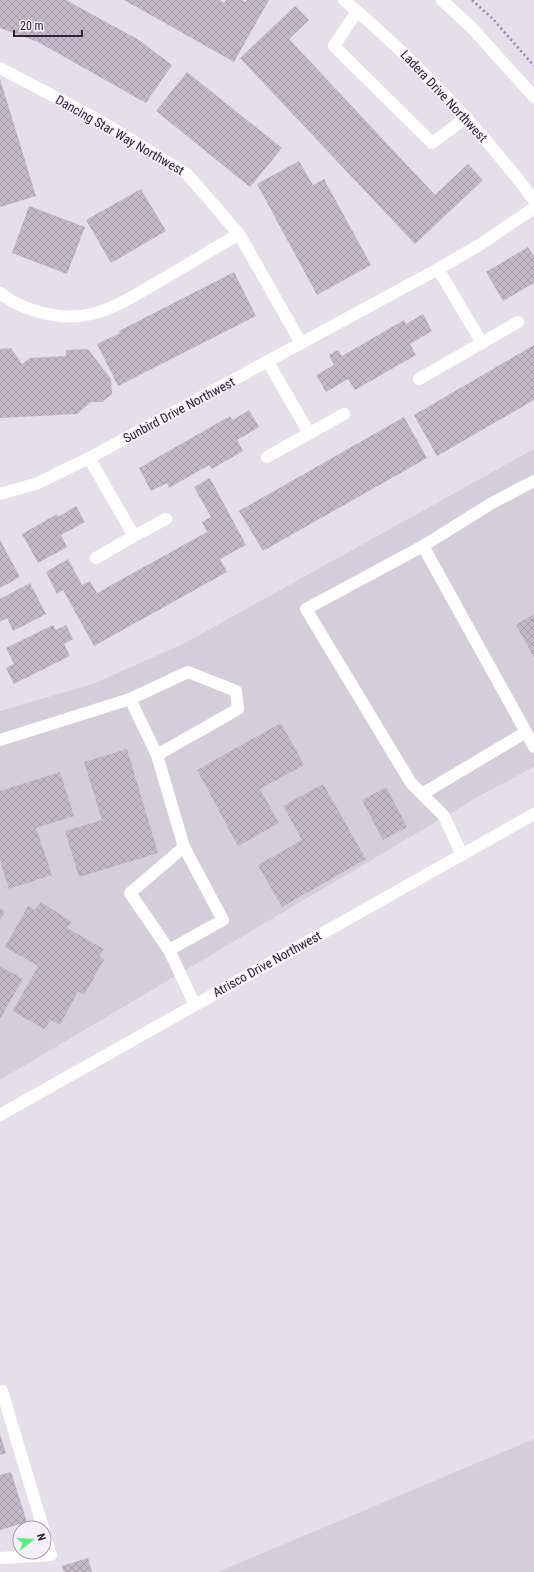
<svg xmlns="http://www.w3.org/2000/svg" width="534" height="1572" viewBox="0 0 534 1572" font-family="'Roboto Condensed',sans-serif">
  <defs>
    <pattern id="building-cross-hatch" width="8" height="8" patternUnits="userSpaceOnUse"><rect width="8" height="8" fill="#c1b8c8"/><path d="M0 0l8 8M0 8l8-8" fill="none" stroke="#a69ead"/></pattern>
  </defs>
  <rect width="100%" height="100%" fill="#e5dfea"/>
  <path fill="#d4ceda" d="M534 449V767L481 795 0 1080V711L93 684 183 644Z
    M534 1439V1572H218Z"/>
  <path fill="url(#building-cross-hatch)" d="M0 0H66L139 40 172 65 146 103 38 42 0 28Z
    M124 0H219L224 3 226 0H242L246 2 247 0H269L234 62Z
    M295 6 309 20 289 39 435 195 468 164 483 180 415 244 240 58Z
    M187 72 282 148 250 187 156 111Z
    M0 79 36 196 0 207Z
    M299 161 313 185 324 179 371 265 317 295 257 184Z
    M141 189 166 231 111 263 86 220Z
    M29 206 85 227 67 274 12 253Z
    M528 247 534 256V283L503 301 486 272Z
    M234 272 256 316 118 386 97 344 120 333 119 331Z
    M423 314 432 331 410 344 416 355 355 390 348 379 326 392 316 375 334 365 329 355 338 350 342 356 404 320 406 324Z
    M534 345V400L437 456 414 415Z
    M11 348 22 364 30 358 66 356V350L88 349 111 379 112 394 102 402H91L77 414 0 418V349Z
    M249 410 259 427 237 440 243 451 212 469 209 465 169 488 167 483 151 491 139 468 230 416 233 420Z
    M404 417 427 458 263 551 239 511Z
    M210 478 246 545 220 559 227 572 94 646 63 590 57 594 46 572 68 559 82 585 90 581 97 593 207 532 202 522 211 517 194 487Z
    M76 506 85 522 61 535 67 547 38 563 22 534 57 514 58 517Z
    M0 540 20 577 0 588Z
    M30 583 46 614 13 631 7 618 0 622V599Z
    M534 614V658L516 625Z
    M53 625 56 630 66 625 73 639 64 644 70 656 14 684 6 668 14 664 6 648Z
    M281 723 304 765 260 789 279 823 238 846 197 770Z
    M127 749 158 853 79 877 65 831 102 820 84 762Z
    M60 772 74 816 36 828 52 875 9 889 0 861V791Z
    M323 784 366 859 282 907 258 865 302 840 283 806Z
    M386 787 407 827 383 840 362 800Z
    M41 902 72 922 67 928 104 949 99 956 104 960 84 995 78 991 60 1025 51 1020 44 1029 13 1011 38 966 5 947 28 906 35 910Z
    M0 908 5 911 0 920Z
    M0 966 23 979 0 1019Z
    M0 1434 6 1453 0 1455Z
    M11 1472 27 1522 0 1530V1475Z
    M88 1558 92 1572H64L62 1566Z"/>
  <g fill="none" stroke-linecap="round" stroke-linejoin="round">
    <path stroke="#9f81ad" stroke-width="2.5" stroke-dasharray="2 3" stroke-linecap="butt" d="M472 0 493 19 534 66"/>
    <path stroke="#fff" stroke-width="12" d="M344 0C415 60 478 126 534 200
      M442 0 473 29 534 97
      M357 11 334 46 432 143 467 117
      M0 68 99 120 187 174 239 234 301 343
      M438 269 482 343
      M0 293C24 312 62 321 92 314 116 308 137 294 158 282 185 266 212 250 239 234
      M268 362 309 433
      M419 379 518 322
      M267 457 344 414
      M89 458 134 536
      M0 494 38 483 89 458 438 269 481 244 534 208
      M423 546 526 732
      M96 558 134 536 166 519
      M130 699 157 755
      M0 740 130 699 188 672 236 691 238 709 157 755 184 847 223 920 169 950 195 1005
      M422 794 526 732 534 747
      M462 855 444 816 411 783 306 609 423 546 492 503 534 481
      M169 950 130 893 184 847
      M0 1115 534 814
      M0 1391H2L43 1528
      M0 1558 51 1555 44 1533"/>
  </g>
  <g text-anchor="middle" dominant-baseline="central" stroke-width="3" stroke-linejoin="round" paint-order="stroke">
    <g font-size="13" fill="#332139" stroke="#f3f0f7">
      <text transform="translate(444 96) rotate(47)">Ladera Drive Northwest</text>
      <text transform="translate(120 135) rotate(30)">Dancing Star Way Northwest</text>
      <text transform="translate(179 410) rotate(-28)">Sunbird Drive Northwest</text>
      <text transform="translate(267 964) rotate(-29)">Atrisco Drive Northwest</text>
    </g>
  </g>
  <g transform="translate(32 1540) rotate(73)"><circle r="19" fill="#f3f0f7" stroke="#a69dab"/>
  <path d="M0-3L7 15L0 10L-7 15Z" fill="#5aed80"/>
  <text y="-6" font-size="11" font-weight="bold" text-anchor="middle" fill="#332139">N</text>
  </g>
  <path d="M14 30v6h68v-6" fill="none" stroke="#332139" stroke-width="2"/>
  <text x="20" y="30" font-size="12" fill="#332139" stroke="#f3f0f7" stroke-width="3" paint-order="stroke">20 m</text>
</svg>
